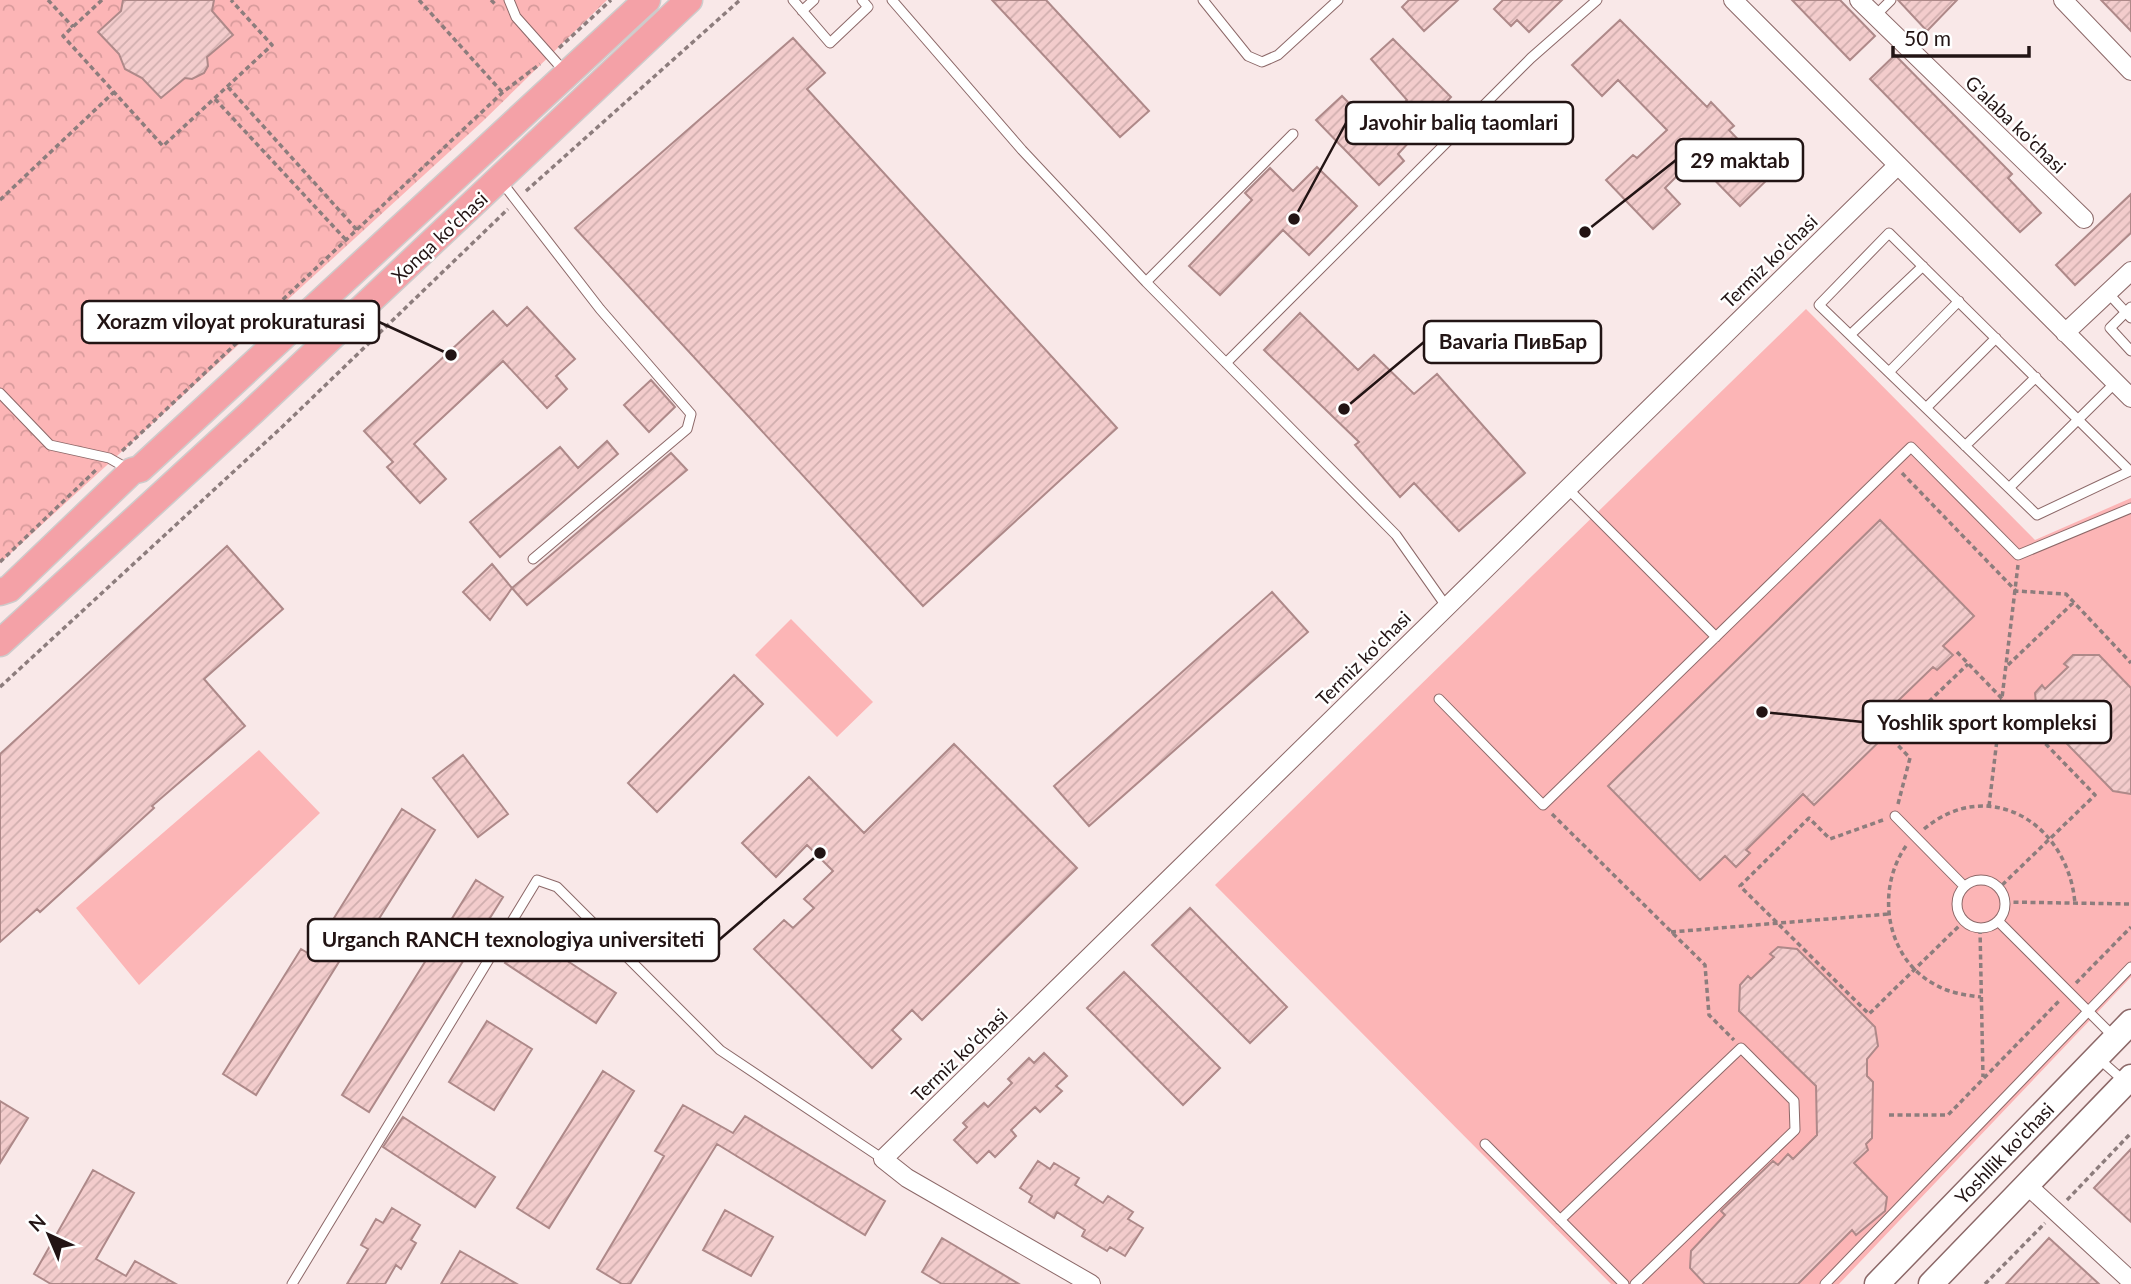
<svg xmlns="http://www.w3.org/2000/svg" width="2131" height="1284" viewBox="0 0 2131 1284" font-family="Lato,sans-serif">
  <defs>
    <pattern id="forest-crowns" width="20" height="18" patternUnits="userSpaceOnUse" patternTransform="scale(1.75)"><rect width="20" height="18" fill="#fcb5b6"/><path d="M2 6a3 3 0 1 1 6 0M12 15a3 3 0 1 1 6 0" fill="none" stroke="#d89b9c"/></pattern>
    <pattern id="building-hatch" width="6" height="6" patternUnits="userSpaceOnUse" patternTransform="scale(1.75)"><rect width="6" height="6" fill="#f3cccc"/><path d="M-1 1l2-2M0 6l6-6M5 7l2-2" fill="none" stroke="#d0aeae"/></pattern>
  </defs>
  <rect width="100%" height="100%" fill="#f9e8e8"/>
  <path fill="url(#forest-crowns)" d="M0 0H607L483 121 0 563Z"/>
  <path fill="#fcb5b6" d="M1806 309 2035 540 2131 498V977L1839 1284H1611L1215 885Z
    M791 619 873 702 837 737 755 655Z
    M259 750 320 813 139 985 76 908Z"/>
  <path fill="url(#building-hatch)" stroke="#ae8989" stroke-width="2" d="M123 0H214L212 11 233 35 207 57 208 66 204 73 192 79 185 78 161 98 142 78 125 69 119 54 98 32 121 11Z
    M992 0H1046L1149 111 1120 137Z
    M1409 0H1458L1424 31 1402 7Z
    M1503 0H1562L1529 32 1517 20 1511 26 1494 9Z
    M1792 0H1840L1875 36 1850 60Z
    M1898 0H1957L1927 31Z
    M2101 0H2131V31Z
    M1620 20 1707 107 1711 102 1734 126 1729 130 1772 175 1740 206 1694 159 1665 188 1680 204 1653 229 1606 180 1633 155 1637 158 1667 130 1618 80 1602 96 1572 65Z
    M793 38 825 73 807 89 1117 428 923 606 575 228Z
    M1393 39 1451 97 1398 154 1404 161 1379 185 1316 120 1342 96 1377 132 1407 100 1371 59Z
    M1895 55 2012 174 2008 178 2041 213 2020 232 1870 79Z
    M1317 167 1357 206 1309 255 1283 230 1220 295 1189 266 1252 200 1245 193 1270 168 1293 191Z
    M2131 194V233L2075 285 2056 265Z
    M527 307 575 359 556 376 567 389 547 408 503 361 414 444 446 479 420 503 387 467 393 462 364 431 493 311 507 326Z
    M1300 313 1358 370 1374 355 1414 394 1437 374 1525 473 1459 531 1414 483 1400 497 1355 445 1359 442 1264 350Z
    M651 380 675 407 649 432 624 405Z
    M607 441 618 454 500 557 470 522 560 447 578 468Z
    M671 453 687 470 527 605 512 588Z
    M1880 520 1974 616 1943 646 1953 655 1937 670 1933 667 1876 722 1888 733 1814 805 1803 794 1746 850 1750 853 1736 867 1725 856 1700 880 1608 786Z
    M227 546 283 609 204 679 245 726 152 806 154 808 40 912 37 909 0 942V754Z
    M492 564 512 588 490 620 463 592Z
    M1272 592 1308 632 1089 826 1054 786Z
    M2073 655H2099L2131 688V794L2113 791 2037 713 2035 693 2042 685 2045 689 2068 667 2064 664Z
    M734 675 763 704 657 812 628 783Z
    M954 744 1077 868 922 1020 912 1010 892 1030 901 1039 872 1068 754 949 784 920 793 928 814 908 804 899 833 871 807 845 776 877 742 843 809 777 864 833Z
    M463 755 508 814 478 837 433 778Z
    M402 809 435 830 356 955 347 949 256 1095 223 1074 301 949 311 955Z
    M476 880 503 897 369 1112 342 1095Z
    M1190 908 1287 1007 1250 1043 1152 945Z
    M525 933 616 993 596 1023 505 963Z
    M1778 947 1797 949 1875 1027 1878 1046 1867 1059V1076L1873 1082 1872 1138 1866 1144 1868 1150 1854 1163 1887 1197 1885 1211 1856 1235 1852 1230 1798 1284H1705L1690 1268 1691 1251 1725 1215 1721 1211 1773 1161 1778 1165 1788 1154 1793 1159 1817 1135 1816 1086 1739 1011 1740 985 1748 976 1751 979 1774 957 1770 954Z
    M1124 972 1220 1068 1183 1105 1087 1008Z
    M487 1021 532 1049 494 1110 449 1082Z
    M1044 1053 1067 1076 1056 1086 1062 1091 1040 1112 1035 1107 1011 1130 1016 1136 995 1157 989 1151 977 1163 954 1140 967 1127 963 1123 984 1103 988 1107 1012 1083 1008 1079 1029 1058 1034 1063Z
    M603 1071 634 1091 549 1228 517 1208Z
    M0 1101 28 1118 0 1163Z
    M683 1105 733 1133 745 1116 885 1201 865 1235 717 1144 630 1284H622L597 1269 664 1156 655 1151Z
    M403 1117 495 1177 475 1207 383 1147Z
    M2131 1149V1222L2094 1188Z
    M1038 1161 1050 1169 1054 1163 1079 1178 1075 1185 1103 1203 1108 1196 1133 1212 1128 1219 1143 1228 1125 1256 1110 1247 1107 1251 1082 1236 1085 1230 1057 1212 1054 1218 1029 1202 1032 1196 1020 1188Z
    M93 1170 134 1193 96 1259 126 1276 135 1261 176 1284H51L34 1274Z
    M392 1208 420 1225 411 1240 416 1243 401 1269 396 1265 385 1284H347L368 1249 361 1245 376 1219 383 1223Z
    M725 1210 773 1237 751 1276 703 1250Z
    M942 1238 1019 1284H942L922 1272Z
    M2049 1238 2099 1284H2006Z
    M460 1251 517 1284H441Z"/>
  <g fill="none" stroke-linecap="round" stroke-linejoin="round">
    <defs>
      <path id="lane" d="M509 0 516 17 565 72
        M793 0 830 43 868 7 862 0
        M892 0 1022 150 1146 282 1396 535 1446 606
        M1203 0 1248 56 1262 62 1278 55 1338 0
        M802 11 814 0
        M1875 16 1891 0
        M501 181 600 309 691 414 687 429 533 559
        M1889 233 2130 471 2037 515 1819 305Z
        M1146 282 1293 134
        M2108 293 2131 318
        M2131 307 2110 328 2131 351
        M1850 335 1923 266
        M1226 363 1531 58 1597 0
        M1889 372 1959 301
        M0 393 50 445 109 458 130 470
        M1926 408 1996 338
        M1965 446 2036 377
        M1567 488 1716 637
        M2009 488 2115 383
        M1439 699 1543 805 1911 447 2018 555 2131 508
        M1895 816 1964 886
        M1957 904a24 24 0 1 1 48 0a24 24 0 1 1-48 0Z
        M1998 921 2114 1037
        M2098 1058 2124 1081
        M1485 1144 1624 1284
        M1560 1220 1741 1048 1794 1101 1795 1130 1635 1284
        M292 1284 537 880 557 887 720 1050 883 1159
        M1825 1284 2131 967"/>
      <path id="street" d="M1733 0 2131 398
        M1859 0 2084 219
        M2063 0 2131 71
        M2065 333 2131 271
        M2027 1185 2131 1281
        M1091 1284 907 1178 883 1159 1897 166"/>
      <path id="secondary" d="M1877 1284 2131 1022
        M1931 1284 2131 1077"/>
      <path id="primary" d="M0 592 9 589 132 471 140 469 647 0
        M0 643 253 411 689 0"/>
    </defs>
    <use href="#lane" stroke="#8c6868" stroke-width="11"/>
    <use href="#street" stroke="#8c6868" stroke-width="20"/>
    <use href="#secondary" stroke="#8c6868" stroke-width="27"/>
    <use href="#primary" stroke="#cecbcb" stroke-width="29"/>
    <path stroke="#8d7d7d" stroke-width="3.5" stroke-dasharray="5 3.5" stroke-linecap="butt" d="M48 0 73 27
      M102 0 63 36 163 146 272 45 231 0
      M419 0 502 92
      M491 0 497 6
      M559 48 611 0
      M228 87 357 230
      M215 99 346 240
      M526 191 740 0
      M0 200 114 92
      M122 451 503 92 540 64
      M1902 473 2016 591 2066 594 2131 663
      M0 562 97 469
      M1957 652 2095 795 1999 888
      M2008 665 2074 602
      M0 687 282 427 508 209
      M1898 804 1910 758 1891 738 1968 664
      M1989 806 2018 565
      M1552 814 1705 965 1709 1015 1734 1040
      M1883 820 1830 839 1809 818 1740 886 1869 1014 1963 922
      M1924 829C1990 774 2069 825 2075 904
      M1906 846C1875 890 1886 958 1934 984 1949 993 1965 995 1981 997
      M2005 902 2131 904
      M1980 929 1983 1077
      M1671 932 1888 914
      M2076 983 2131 927
      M1889 1115H1948L2059 1001
      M2067 1200 2131 1133
      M1985 1284 2045 1223"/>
    <use href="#lane" stroke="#fff" stroke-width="9"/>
    <use href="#street" stroke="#fff" stroke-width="18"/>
    <use href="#secondary" stroke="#fff" stroke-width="24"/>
    <use href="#primary" stroke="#f4a1a7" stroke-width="26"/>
  </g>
  <g text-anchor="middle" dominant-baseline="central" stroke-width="5" stroke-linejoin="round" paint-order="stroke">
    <g font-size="19" fill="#221414" stroke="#fff">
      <text transform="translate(2016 124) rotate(44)">G'alaba ko'chasi</text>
      <text transform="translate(439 237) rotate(-43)">Xonqa ko'chasi</text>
      <text transform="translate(1769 261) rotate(-44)">Termiz ko'chasi</text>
      <text transform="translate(1363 658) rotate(-45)">Termiz ko'chasi</text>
      <text transform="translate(959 1055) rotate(-44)">Termiz ko'chasi</text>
      <text transform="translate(2004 1153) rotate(-46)">Yoshllik ko'chasi</text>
    </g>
  </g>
  <path fill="none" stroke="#221414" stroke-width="2.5" d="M1294 219L1346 123M1585 232L1676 160M451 355L379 322M1344 409L1424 342M1762 712L1863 722M820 853L719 940"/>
  <g fill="#221414" stroke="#fff" stroke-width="2.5">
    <circle cx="1294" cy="219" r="7"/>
    <circle cx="1585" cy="232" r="7"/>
    <circle cx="451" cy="355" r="7"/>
    <circle cx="1344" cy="409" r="7"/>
    <circle cx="1762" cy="712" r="7"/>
    <circle cx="820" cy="853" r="7"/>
  </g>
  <g fill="#fff" stroke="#221414" stroke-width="2.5">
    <rect x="1346" y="102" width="227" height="42" rx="7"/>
    <rect x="1676" y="139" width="127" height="42" rx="7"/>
    <rect x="82" y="301" width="297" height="42" rx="7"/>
    <rect x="1424" y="321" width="177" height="42" rx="7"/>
    <rect x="1863" y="701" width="248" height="42" rx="7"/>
    <rect x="308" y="919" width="411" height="42" rx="7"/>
  </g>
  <g font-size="21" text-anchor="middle" font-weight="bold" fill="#221414">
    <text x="1459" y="130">Javohir baliq taomlari</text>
    <text x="1740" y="168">29 maktab</text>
    <text x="231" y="329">Xorazm viloyat prokuraturasi</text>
    <text x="1513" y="349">Bavaria ПивБар</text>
    <text x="1987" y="730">Yoshlik sport kompleksi</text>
    <text x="513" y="947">Urganch RANCH texnologiya universiteti</text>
  </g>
  <g transform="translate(49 1235) rotate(316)" stroke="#ffffff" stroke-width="5" paint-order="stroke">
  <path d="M0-5L12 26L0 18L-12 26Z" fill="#221414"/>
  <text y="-10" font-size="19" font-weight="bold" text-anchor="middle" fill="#221414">N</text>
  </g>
  <path d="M1893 46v10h136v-10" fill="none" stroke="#221414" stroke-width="3.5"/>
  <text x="1904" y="46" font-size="21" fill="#221414" stroke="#ffffff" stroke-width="5" paint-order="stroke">50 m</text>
</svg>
